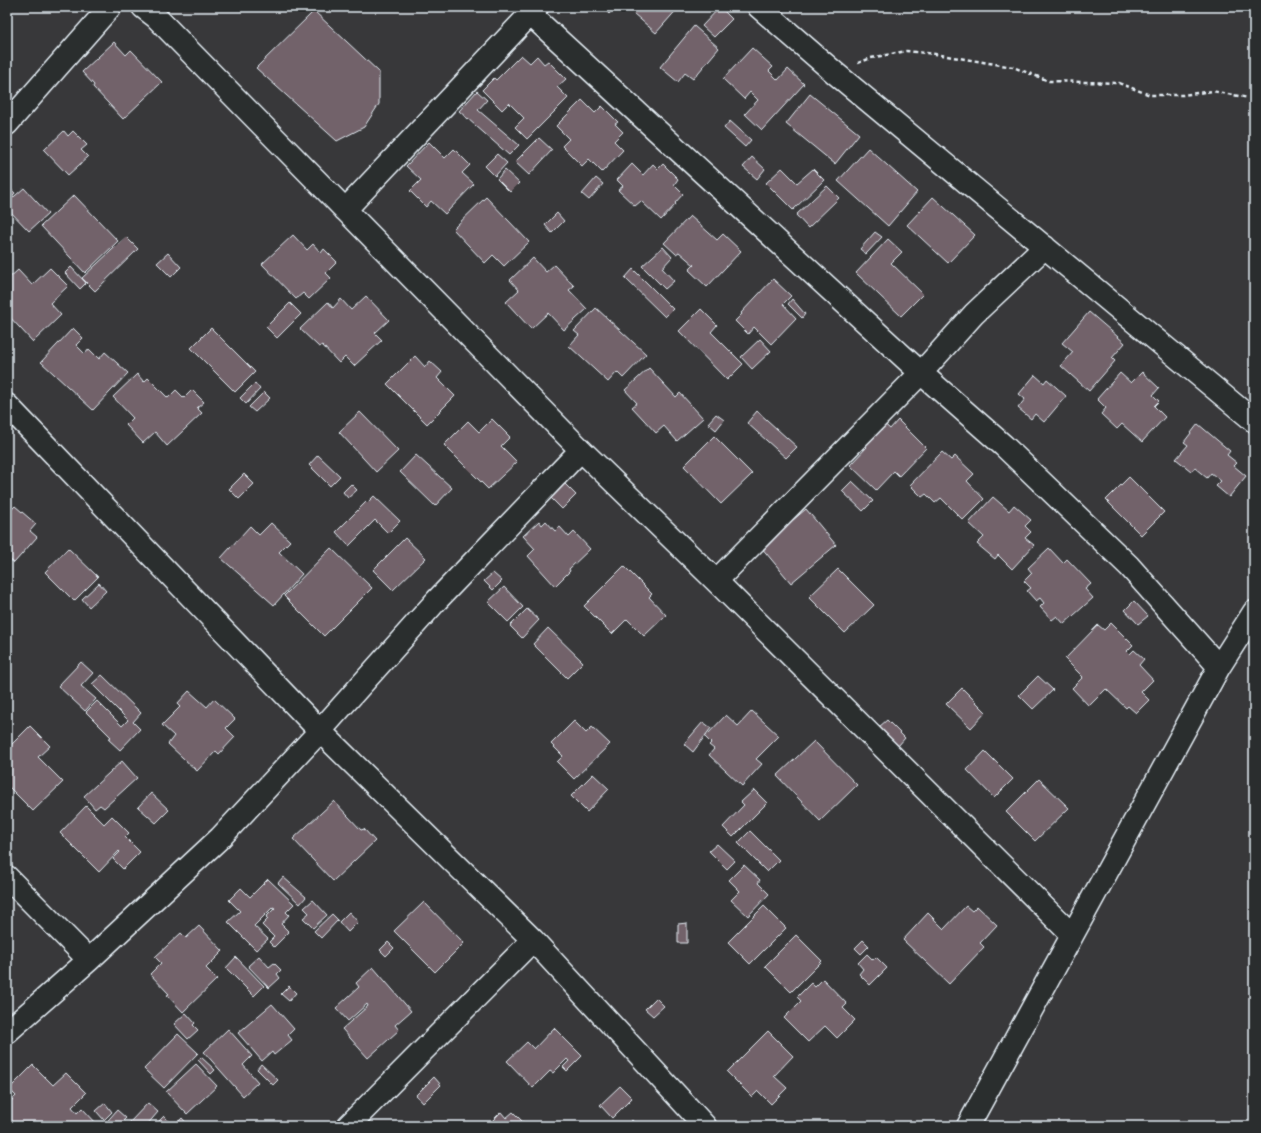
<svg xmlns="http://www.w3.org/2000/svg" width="1261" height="1133" viewBox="0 0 1261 1133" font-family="'Architects Daughter',sans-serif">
  <rect width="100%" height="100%" fill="#38383a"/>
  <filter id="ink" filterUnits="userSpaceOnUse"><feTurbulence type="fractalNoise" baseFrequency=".025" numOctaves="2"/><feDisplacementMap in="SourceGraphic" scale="8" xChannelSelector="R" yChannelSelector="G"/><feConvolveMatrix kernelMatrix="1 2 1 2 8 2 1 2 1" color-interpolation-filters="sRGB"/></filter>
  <g filter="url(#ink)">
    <path fill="#72626b" stroke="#e8f1f8" d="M602 7H615L609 14Z
      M626 7H679L656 33Z
      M720 7 732 19 714 37 702 26Z
      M314 11 379 72V104L364 127 337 141 256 68Z
      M694 26 719 48 693 79 685 73 678 82 660 67Z
      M114 42 126 55 131 50 162 82 123 119 93 87 94 85 82 72Z
      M752 48 773 67 769 71 778 80 788 69 804 84 762 130 745 114 758 100 750 92 744 99 723 79Z
      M521 55 530 63 537 56 544 64 548 61 566 79 557 87 568 98 527 139 515 127 524 118 509 103 502 110 482 90 494 78 496 80Z
      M477 91 487 100 478 110 519 145 509 155 459 111Z
      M810 94 859 134 835 164 786 124Z
      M582 100 595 113 602 106 618 122 615 124 623 132 614 141 623 150 602 172 589 159 582 166 562 146 569 139 556 126Z
      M730 121 751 140 745 147 724 128Z
      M64 131 68 136 73 131 87 145 81 150 88 157 68 175 44 150Z
      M539 138 552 150 529 175 515 162Z
      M429 142 445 158 454 149 470 165 462 173 474 184 445 214 431 201 426 207 410 191 421 180 406 166Z
      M868 148 917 192 888 226 838 181Z
      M497 154 507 163 495 176 485 166Z
      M752 157 765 169 757 179 743 167Z
      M632 164 643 175 653 164 658 169 663 164 678 179 674 185 683 194 675 203 676 204 661 220 641 201 635 206 618 190 623 186 617 180Z
      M782 168 797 183 813 169 824 180 793 210 766 183Z
      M505 170 519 183 510 192 497 179Z
      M596 178 603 184 589 200 582 194Z
      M7 186 15 193 7 202Z
      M827 186 839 198 808 228 796 215Z
      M24 188 48 214 29 231 7 208V203Z
      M74 195 118 241 85 273 41 226Z
      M486 197 529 242 504 266 493 255 485 263 453 229Z
      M933 197 975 235 948 263 907 225Z
      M557 213 564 221 552 233 545 225Z
      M690 216 717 240 723 234 741 251 707 287 689 270 694 265 679 252 676 254 664 243Z
      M875 232 882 237 866 254 860 249Z
      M7 234 12 239 7 243Z
      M293 235 307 250 313 244 321 253 324 249 337 262 326 273 331 278 309 299 303 293 296 299 262 264Z
      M126 237 138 249 95 291 82 278Z
      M888 239 902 252 891 263 923 294 901 316 856 273Z
      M663 247 672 257 662 268 674 281 665 289 642 266Z
      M168 253 181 267 171 277 157 263Z
      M533 258 546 272 554 265 574 286 569 290 587 309 564 330 548 313 531 329 506 302 519 290 510 280Z
      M71 267 86 283 80 289 65 273Z
      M50 268 68 286 50 303 61 315 33 342 7 314V280L18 270 32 285Z
      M633 269 673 309 665 317 625 278Z
      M773 279 791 296 783 304 796 318 771 344 754 327 748 334 735 321 742 314 741 313Z
      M366 296 389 320 375 333 382 340 354 366 345 357 339 363 322 345 319 347 300 329 328 302 333 308 341 299 351 310Z
      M792 299 805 314 802 318 788 304Z
      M290 303 301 314 277 338 266 327Z
      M596 308 646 354 623 378 617 372 608 382 569 346 579 335 574 331Z
      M701 309 717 325 711 332 743 364 727 380 679 331Z
      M1089 312 1125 343 1112 358 1115 361 1089 391 1061 366 1073 352 1062 343Z
      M73 328 83 338 76 345 85 354 89 349 99 359 105 352 128 373 93 410 41 362Z
      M211 328 255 372 235 392 191 348Z
      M760 339 771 351 752 369 741 357Z
      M415 356 425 367 430 361 442 372 437 378 455 396 427 424 387 384Z
      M649 368 676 397 680 393 703 418 677 441 664 426 656 433 632 407 637 403 625 390Z
      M1142 372 1159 388 1153 395 1159 401 1154 406 1165 417 1142 442 1122 424 1117 429 1101 414 1106 408 1097 399 1120 373 1131 383Z
      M137 374 144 382 148 378 168 398 176 390 184 398 192 390 204 402 197 408 202 413 167 446 155 432 143 443 126 425 133 418 113 397Z
      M1035 375 1044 383 1047 379 1066 396 1044 422 1035 414 1031 419 1018 408 1025 399 1019 394Z
      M255 383 260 389 246 404 240 398Z
      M264 392 270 398 255 412 249 407Z
      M757 411 797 447 786 458 747 423Z
      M360 412 398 451 376 472 339 432Z
      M716 414 724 420 716 430 708 423Z
      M492 419 510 437 501 446 517 462 488 489 444 445 468 421 479 432Z
      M879 419 890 429 898 420 926 448 899 476 894 471 876 490 850 465 867 447 860 439Z
      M1198 424 1230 451 1227 455 1237 463 1234 466 1246 476 1229 497 1216 486 1221 481 1211 473 1207 478 1195 468 1191 471 1176 459 1188 445 1184 442Z
      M714 436 752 474 721 504 684 466Z
      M942 452 951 460 955 456 974 474 967 481 984 499 963 520 941 498 935 503 926 494 922 497 910 485Z
      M318 455 340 476 330 486 309 465Z
      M416 455 452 488 435 506 400 472Z
      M244 474 254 484 239 499 229 489Z
      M1129 477 1164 512 1141 535 1106 500Z
      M562 481 576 495 562 509 548 495Z
      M852 481 873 501 863 511 842 491Z
      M351 484 357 490 348 498 343 492Z
      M374 496 400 521 388 533 375 520 349 546 336 532 366 502 367 503Z
      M993 497 1009 511 1014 505 1031 520 1025 526 1031 532 1025 538 1034 545 1012 569 998 555 995 559 977 544 984 537 969 523Z
      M15 506 36 524 30 531 37 537 14 563 7 557V510L9 512Z
      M806 509 836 545 791 583 761 547Z
      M539 521 542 525 546 521 555 531 560 527 569 537 574 532 590 549 569 569 570 571 555 586 528 556 535 549 523 536Z
      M271 523 290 541 279 552 302 574 274 605 221 558 250 526 259 535Z
      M405 538 426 558 393 590 373 570Z
      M68 548 98 577 74 601 45 572Z
      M331 548 372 588 324 636 284 596Z
      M1049 548 1063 563 1067 559 1091 584 1085 589 1093 598 1064 624 1057 616 1052 620 1040 607 1044 603 1040 598 1036 601 1027 591 1031 588 1024 581 1032 573 1028 568Z
      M624 566 652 594 649 597 666 615 644 636 627 619 612 634 584 606Z
      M838 569 874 605 845 633 809 597Z
      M493 573 502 581 493 590 484 581Z
      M99 583 106 591 89 607 82 599Z
      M504 587 523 607 508 622 488 602Z
      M1134 601 1148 616 1138 624 1125 610Z
      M527 609 539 620 522 638 510 626Z
      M1111 623 1133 645 1127 651 1130 654 1134 650 1144 659 1139 665 1153 680 1141 692 1149 700 1136 713 1128 706 1126 708 1106 689 1089 706 1072 688 1083 677 1065 659 1098 625 1104 630Z
      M548 628 583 662 567 678 533 644Z
      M81 662 93 673 81 686 96 699 85 711 58 686Z
      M102 675 141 713 133 722 140 729 120 750 108 739 111 737 86 712 97 701 122 726 128 720 92 684Z
      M1038 676 1053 690 1033 709 1019 695Z
      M962 688 986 712 971 728 946 704Z
      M189 691 207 707 214 699 235 719 226 728 235 737 219 754 216 751 197 771 168 744 174 736 162 725 180 707 177 704Z
      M752 711 779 736 756 759 762 764 742 786 709 755 714 749 709 745 711 743 705 737 726 715 738 726Z
      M887 720 905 738 898 746 879 727Z
      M574 721 586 733 592 727 610 744 574 779 557 762 563 756 551 744Z
      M703 722 711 728 693 752 684 744Z
      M30 726 50 746 38 757 63 782 33 811 7 785V749Z
      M814 741 857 785 820 821 777 776Z
      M985 751 1013 779 994 798 967 770Z
      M122 761 137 778 104 808 100 805 95 809 84 796Z
      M593 774 609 789 587 812 571 796Z
      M1039 779 1069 808 1035 841 1006 812Z
      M754 790 767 803 733 837 723 827 744 805 741 802Z
      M151 793 169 810 156 823 138 807Z
      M334 801 361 830 364 829 375 841 333 881 293 839Z
      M86 806 104 824 112 816 129 833 125 837 140 852 123 869 113 859 120 852 119 851 99 872 60 833Z
      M750 831 779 860 767 872 738 843Z
      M717 844 735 861 727 869 709 851Z
      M744 865 760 880 758 883 769 894 748 916 731 900 740 891 729 880Z
      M283 877 306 897 300 904 278 883Z
      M268 879 294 904 286 912 289 915 281 924 289 932 274 947 269 942 274 937 262 925 268 919 266 917 275 908 273 907 254 926 268 939 256 950 228 922 240 911 229 900 241 888 250 897Z
      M313 900 327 915 313 928 303 918 309 913 304 908Z
      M424 902 464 943 435 972 394 931Z
      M764 906 786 928 750 964 728 942Z
      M966 906 972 911 977 906 997 925 980 943 984 947 949 984 903 940 928 913 944 929Z
      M349 912 358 922 348 932 339 922Z
      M332 914 338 920 321 938 314 931Z
      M687 923V943H678V924Z
      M199 926 223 951 206 968 217 979 183 1012 167 995 169 994 150 974 161 963 155 957 181 933 186 938Z
      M796 935 822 961 791 992 765 966Z
      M863 940 869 946 861 954 855 948Z
      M388 942 394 948 386 956 380 950Z
      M867 954 873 960 876 957 887 968 870 985 859 974 863 969 858 963Z
      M259 956 269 967 274 963 281 970 277 974 280 978 269 988 248 966Z
      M236 957 264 986 254 996 226 968Z
      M373 967 411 1011 395 1025 399 1030 368 1058 342 1029 368 1006 367 1004 348 1021 336 1008 359 987 356 983Z
      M823 979 847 1004 843 1008 855 1020 837 1038 825 1026 808 1042 784 1018 801 1001 797 997 811 983 815 987Z
      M289 986 296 993 289 1001 281 994Z
      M656 998 664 1006 653 1016 645 1009Z
      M272 1004 294 1029 288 1035 292 1040 274 1055 272 1052 262 1061 238 1033Z
      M186 1013 195 1023 193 1025 198 1030 188 1039 174 1024Z
      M554 1028 582 1056 567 1071 563 1067 569 1061 567 1059 553 1073 550 1071 533 1088 507 1061 527 1042 534 1049Z
      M228 1029 252 1056 243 1065 258 1082 243 1096 204 1052Z
      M768 1031 793 1056 774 1076 787 1088 771 1104 758 1091 752 1097 727 1072Z
      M178 1034 198 1053 164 1088 144 1069Z
      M201 1057 215 1070 211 1074 198 1060Z
      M196 1064 217 1086 187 1114 166 1092Z
      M261 1064 278 1080 273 1085 257 1069Z
      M33 1065 53 1085 66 1073 86 1093 72 1107 77 1113 82 1108 98 1125 7 1126V1105L16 1096 9 1089Z
      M434 1077 441 1085 423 1103 416 1095Z
      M620 1086 632 1098 612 1118 600 1105Z
      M105 1103 112 1112 104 1120 96 1111Z
      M148 1103 158 1112 146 1126H132L129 1123Z
      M117 1110 126 1118 118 1126H103Z
      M501 1112 506 1118 513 1112 527 1126H487Z
      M164 1116 173 1125 171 1126H154Z
      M182 1118 189 1126H174Z
      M632 1120 637 1126H626Z"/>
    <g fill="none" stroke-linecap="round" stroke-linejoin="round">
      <defs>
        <path id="minor" d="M143 7 156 17 581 450 716 581 1072 935
          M759 7 835 73 1254 421
          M530 14 921 373 1004 446 1129 566 1219 667
          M7 124 110 7
          M345 210 537 7
          M7 405 320 731 533 940 705 1126
          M716 581 921 373 974 314 1045 247
          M7 877 89 960
          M7 1032 89 960 220 838 320 731 437 600 581 450
          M348 1126 533 940
          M968 1126 1219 667 1254 612"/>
      </defs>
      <use href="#minor" stroke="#e8f1f8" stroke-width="25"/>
      <path stroke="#e8f1f8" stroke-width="2.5" stroke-dasharray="4 3" stroke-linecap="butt" d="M858 63 871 58 906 51 935 54 1013 67 1049 81 1119 83 1150 95H1183L1212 91 1254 99"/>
      <use href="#minor" stroke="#2a2d2e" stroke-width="22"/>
    </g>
  </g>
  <rect width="1261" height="1133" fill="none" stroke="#2a2d2e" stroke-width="24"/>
  <rect x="12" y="12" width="1237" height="1109" fill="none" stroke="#e8f1f8" stroke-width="1.5" filter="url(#ink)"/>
</svg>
